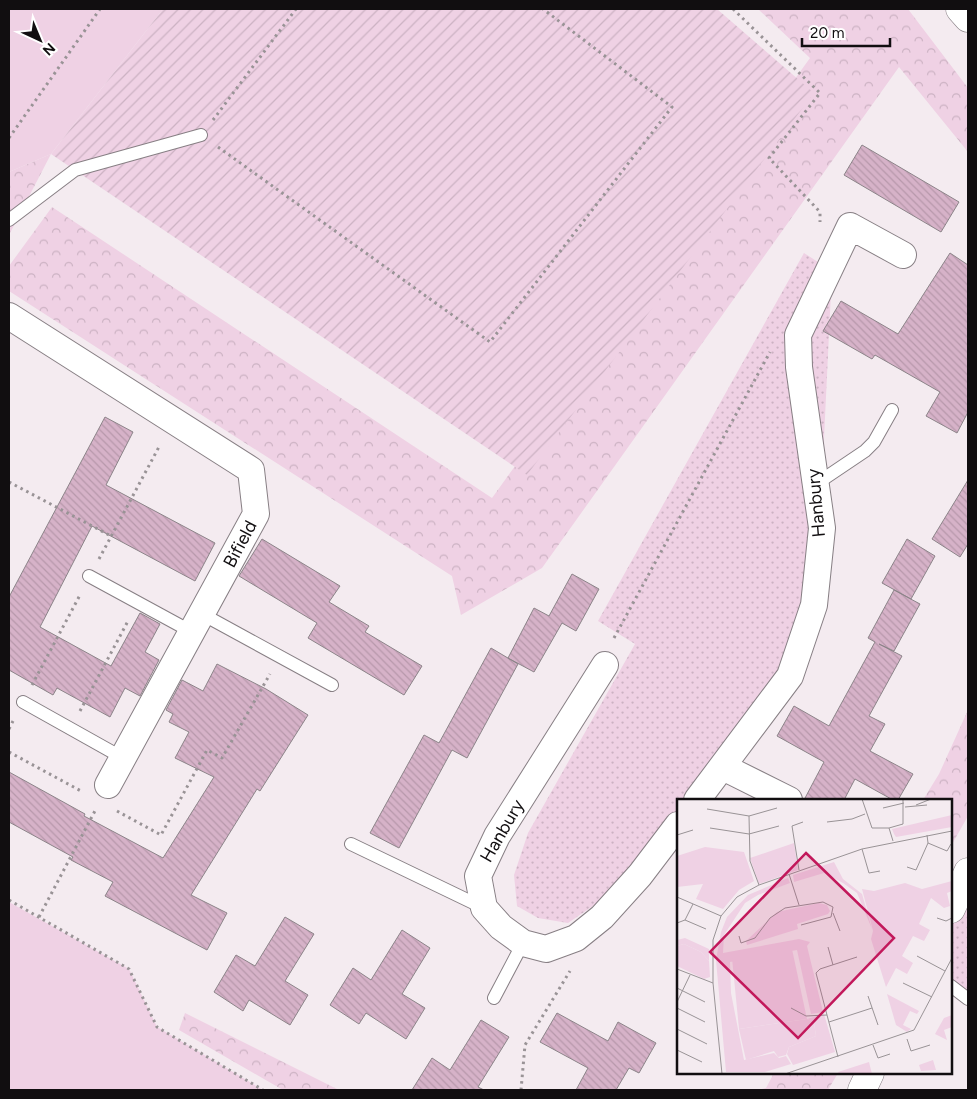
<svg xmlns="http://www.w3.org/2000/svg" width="977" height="1099" viewBox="0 0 977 1099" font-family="Figtree,sans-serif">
  <defs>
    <pattern id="grass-dots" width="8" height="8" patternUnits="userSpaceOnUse" patternTransform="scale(1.25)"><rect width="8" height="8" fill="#efd1e4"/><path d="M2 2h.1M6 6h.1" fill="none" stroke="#ccb2c3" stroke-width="1.8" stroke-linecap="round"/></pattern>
    <pattern id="forest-crowns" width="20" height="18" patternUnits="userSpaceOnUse" patternTransform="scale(1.25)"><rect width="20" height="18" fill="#efd1e4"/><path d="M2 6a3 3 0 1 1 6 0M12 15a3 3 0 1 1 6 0" fill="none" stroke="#ccb2c3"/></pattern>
    <pattern id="garden-furrows" width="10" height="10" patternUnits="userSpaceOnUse" patternTransform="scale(1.25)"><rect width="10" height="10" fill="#efd1e4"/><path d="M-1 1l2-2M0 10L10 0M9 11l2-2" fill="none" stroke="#ccb2c3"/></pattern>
    <pattern id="building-back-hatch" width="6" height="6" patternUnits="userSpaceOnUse" patternTransform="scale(1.25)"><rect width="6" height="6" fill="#d6b2c8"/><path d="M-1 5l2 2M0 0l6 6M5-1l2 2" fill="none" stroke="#b798ab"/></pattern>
  </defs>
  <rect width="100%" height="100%" fill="#f4ebf0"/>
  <path fill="url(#grass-dots)" d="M804 253 832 271 816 606 786 674 691 800H678V817L625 884 568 923 538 918 517 906 514 875 528 833 635 644 598 621Z
    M968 883V995L951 982V919Z"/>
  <path fill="url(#forest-crowns)" d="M758 9H908L968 88V152L899 67 542 568 461 615 452 576 9 291V266L52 207 492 498 810 58Z
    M51 154 9 235V172Z
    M968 710V816L951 846V800H923L939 774Z
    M185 1013 339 1090H283L179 1030Z
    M774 1073H838L828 1090H757L766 1088Z"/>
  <path fill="#efd1e4" d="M9 9H163L51 154 9 172Z
    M9 902 129 969 157 1027 263 1090H9Z"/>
  <path fill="url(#garden-furrows)" d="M163 9H717L814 93 527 475 51 154Z"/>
  <path fill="url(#building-back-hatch)" stroke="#8c8489" d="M862 145 959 202 941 232 844 175Z
    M950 253 968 265V412L957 433 926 416 940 392 875 355 872 359 823 331 841 301 898 334Z
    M105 417 133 432 106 485 215 543 195 581 92 526 40 627 111 666 140 613 160 624 145 652 159 660 140 696 125 688 110 717 57 688 53 695 9 670V597Z
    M968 480V544L960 557 932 539Z
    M262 539 340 586 329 602 369 626 365 632 422 666 404 695 308 638 317 623 239 576Z
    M907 539 935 556 911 599 882 583Z
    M572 574 599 589 576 631 562 623 534 672 508 658 534 608 549 616Z
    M894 590 920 604 894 651 879 644 902 656 869 716 885 724 870 751 913 774 898 800H893L855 779 844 800H804L824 762 777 736 794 706 829 726 875 642 868 638Z
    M491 648 518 664 467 758 452 750 399 848 370 833 424 735 439 743Z
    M217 664 266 689 308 715 260 791 257 789 191 895 227 913 207 950 105 896 113 882 71 860 73 857 9 822V772L85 814 84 816 163 858 214 777 175 758 189 732 169 722 173 714 166 710 182 680 203 691Z
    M285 917 314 934 285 981 308 995 290 1025 249 1000 243 1011 214 992 236 955 255 966Z
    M402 930 430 948 402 994 425 1008 406 1039 366 1013 359 1024 330 1005 353 968 371 980Z
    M557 1013 608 1041 618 1022 656 1043 639 1073 629 1068 616 1090H576L588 1068 540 1042Z
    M481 1020 509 1037 478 1087 484 1090H412L432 1058 450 1070Z"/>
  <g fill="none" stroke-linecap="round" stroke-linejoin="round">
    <defs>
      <path id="service" d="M9 220 75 170 201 135
        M816 484 865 451 874 442 892 410
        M89 576 192 632
        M202 614 332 685
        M23 702 123 758
        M351 844 484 908
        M951 986 968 999
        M494 998 523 943"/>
      <path id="minor" d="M9 316 251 470 256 514 108 785
        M605 665 497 836 478 876 484 908 501 927 523 943 546 949 576 938 602 917 640 875 678 825
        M723 767 789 800
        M697 800 790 676 814 605 822 528 799 367 798 335 850 226 903 255"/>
      <path id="tertiary" d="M960 9 968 18
        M951 909 968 872
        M862 1090 870 1073"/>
    </defs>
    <use href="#service" stroke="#877f84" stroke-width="14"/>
    <use href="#minor" stroke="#877f84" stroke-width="28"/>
    <use href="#tertiary" stroke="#877f84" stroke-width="29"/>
    <path stroke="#999396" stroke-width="3" stroke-dasharray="2.5 4" stroke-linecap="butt" d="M733 9 820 93 769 158 820 212V222
      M213 120 296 9
      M9 138 100 9
      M218 147 490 342 672 107 543 9
      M9 482 111 536
      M99 559 160 445
      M614 638 770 352
      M32 685 80 595
      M80 711 128 621
      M9 729 13 721
      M9 752 81 791
      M117 811 161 835 207 750 222 758 270 674
      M9 900 129 969 157 1027 263 1090
      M39 917 96 809
      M521 1090 525 1045 570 971"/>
    <use href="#service" stroke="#fff" stroke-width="12"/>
    <use href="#minor" stroke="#fff" stroke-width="26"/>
    <use href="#tertiary" stroke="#fff" stroke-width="28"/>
  </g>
  <g text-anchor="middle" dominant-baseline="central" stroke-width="4.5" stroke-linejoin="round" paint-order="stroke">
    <g font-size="18" fill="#110e10" stroke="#fff">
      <text transform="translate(816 503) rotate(-95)">Hanbury</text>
      <text transform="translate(240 544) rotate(-62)">Bifield</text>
      <text transform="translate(502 831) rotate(-60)">Hanbury</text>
    </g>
  </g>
  <g transform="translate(677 799)">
    <rect width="275" height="275" fill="#f4ebf0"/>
    <path d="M117 44 121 71 82 85 73 59ZM28 48 67 53 77 82 62 91 46 110 19 100 26 85 0 88V57ZM142 104 150 106 153 112 151 115 120 125 121 130 70 146 69 142 100 113ZM7 145 24 153 32 162 33 178 27 180 0 167V147ZM210 195 242 212 240 215 233 212 226 226 234 230 230 233 219 226ZM275 216V228L267 231 270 241 258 235 267 219ZM256 261 259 271 244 272 242 266Z" fill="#efd1e4"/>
    <path d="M275 16V28L219 38 217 35 215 30ZM157 63 166 80 185 95 195 130 180 94 166 84 147 74 117 83 116 76ZM111 79 113 84 81 96 68 104 47 136 46 154 122 140 133 143 130 147 146 213 134 215 120 151 53 163 54 194 67 261 97 254 102 259 109 257 114 265 88 273H49L39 161 44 133 50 118 71 96ZM8 139 32 150V162L24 153 7 145 0 147V141ZM147 215 158 253 116 266 110 255 112 248 139 237 137 223 130 220Z" fill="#efd1e4"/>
    <path d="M275 82V92L270 94 273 107 267 109 254 99 242 125 253 131 247 142 236 137 225 157 236 164 230 175 219 169 209 188 194 140 196 132 185 90 197 92 228 84 245 90ZM130 220 137 223 139 237 112 248 109 256 101 258 97 252 69 261 62 230ZM192 263 195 275H162L161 273Z" fill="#efd1e4"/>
    <path d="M115 150 130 220 62 230 55 159Z" fill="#efd1e4"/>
    <path fill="none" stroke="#999396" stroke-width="1" d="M185 0 195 29H212L216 42M239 6 254 0M228 8 250 6M206 9 227 4M30 10 72 17 100 9M72 17 73 62 82 86M150 23 175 20 188 15M33 29 72 35 102 27M212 29 226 25V0M0 36 16 31M251 44 270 52 274 45M185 50 192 74 203 72M230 68 239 71 251 44 250 36M122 71 115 27 126 23M112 75 122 106M0 98 44 117M156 114 163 132M260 119 269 122 275 119M8 121 16 105M0 124 8 121 29 130M62 137 64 144 78 139 93 119 108 109 146 103 156 108 154 118 124 126M151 148 156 166M240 157 268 172M0 170 36 184M226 184 255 198M0 189 28 203M191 197 201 226M0 203 13 176M0 209 28 223M114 209 129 217 150 216M152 223 195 209M0 230 30 245M230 240 234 252 253 246M196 246 201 259 213 255M0 251 25 263M161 258 139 174 143 170 180 158M45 275 36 184V141L44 117 60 98 82 86 185 50 275 32M108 275 237 231 275 159"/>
    <path fill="#c2185b" fill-opacity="0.15" stroke="#c2185b" stroke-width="2.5" d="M129 54 217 139 121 239 33 153Z"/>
    <rect width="275" height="275" fill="none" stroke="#110e10" stroke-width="2.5"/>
  </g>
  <rect width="977" height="1099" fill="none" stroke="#110e10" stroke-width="20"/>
  <g transform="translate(40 40) rotate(136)" stroke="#ffffff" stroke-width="4" paint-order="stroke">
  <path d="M0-4L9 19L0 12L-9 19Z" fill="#110e10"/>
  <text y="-8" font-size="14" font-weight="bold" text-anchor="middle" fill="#110e10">N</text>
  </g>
  <path d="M802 38v8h88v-8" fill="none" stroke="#110e10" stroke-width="2.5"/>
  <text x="810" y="38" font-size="15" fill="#110e10" stroke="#ffffff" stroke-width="4" paint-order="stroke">20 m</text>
</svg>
